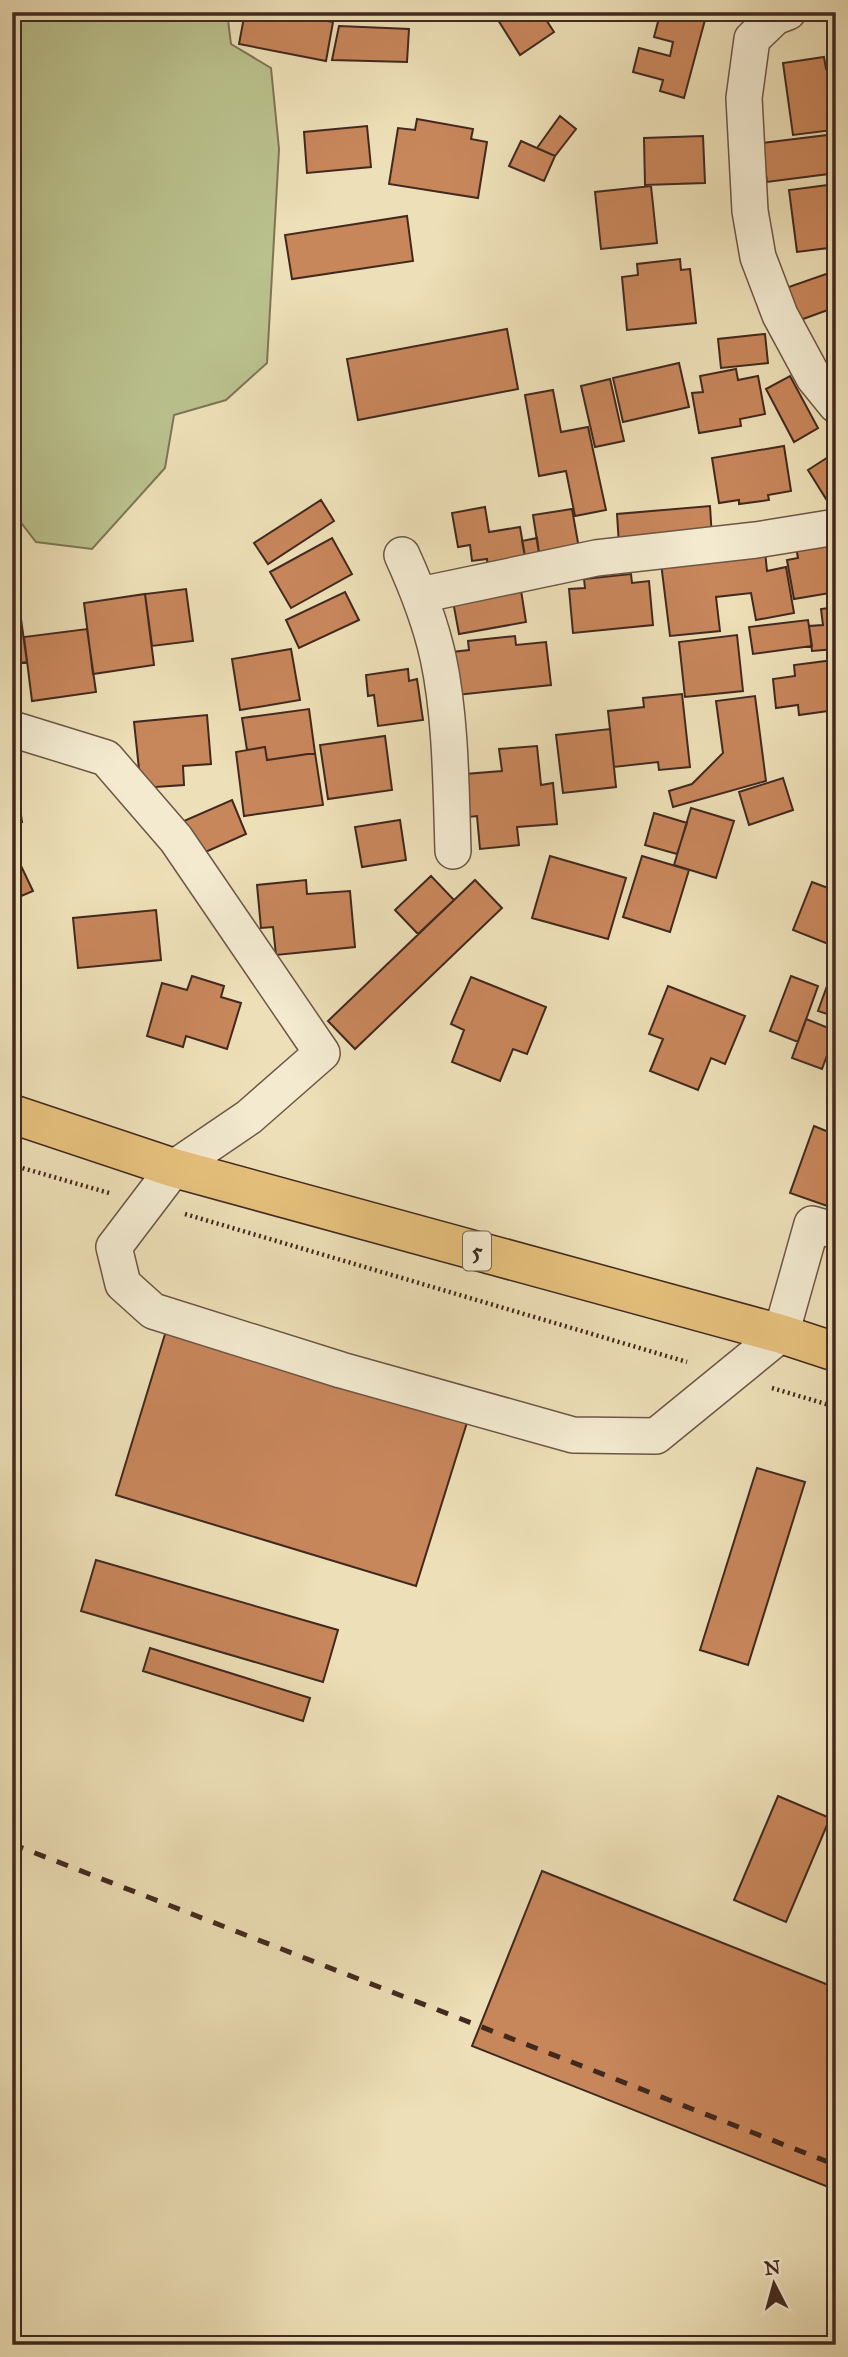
<svg xmlns="http://www.w3.org/2000/svg" width="848" height="2357" viewBox="0 0 848 2357" font-family="'IM FELL Great Primer',serif">
  <rect width="100%" height="100%" fill="#eddfb7"/>
  <filter id="stains"><feTurbulence type="fractalNoise" baseFrequency=".00286" numOctaves="4"/><feColorMatrix values="0 0 0 0 .2 0 0 0 0 .09 0 0 0 0 .02 0 0 0 .5 -.17"/></filter>
  <radialGradient id="worn" r=".72"><stop offset=".6" stop-color="#630" stop-opacity="0"/><stop offset="1" stop-color="#630" stop-opacity=".3"/></radialGradient>
  <path fill="#bac18d" stroke="#7e7556" stroke-width="2" d="M12 12H227L231 44 271 68 279 149 267 363 226 400 174 415 165 468 92 549 36 542 12 511Z"/>
  <path fill="#c8865b" stroke="#42291f" stroke-width="2" d="M245 12H280L333 22 326 61 239 44Z
    M493 12H541L554 32 520 55Z
    M682 12 706 16 684 98 660 91 663 80 633 72 639 48 670 56 673 42 654 37 660 14 680 20Z
    M339 26 409 29 407 62 332 60Z
    M824 57 826 69 836 68V119H832L833 130 793 135 783 63Z
    M560 116 576 129 555 156 537 148Z
    M417 119 473 129 471 139 487 142 478 198 389 184 398 128 415 130Z
    M367 126 371 167 307 173 304 132Z
    M836 134V173L767 182 762 143Z
    M703 136 705 183 645 185 644 138Z
    M521 141 555 156 544 181 509 166Z
    M836 184V247L797 252 789 190Z
    M651 186 657 243 601 249 595 192Z
    M407 216 413 261 292 279 285 235Z
    M680 259 681 270 690 269 696 323 627 330 622 277 638 275 637 264Z
    M829 273 836 290V307L795 322 783 289Z
    M507 329 518 389 358 420 347 359Z
    M765 334 768 363 721 368 718 339Z
    M679 363 689 407 623 422 613 378Z
    M736 369 738 380 758 376 765 414 740 419 741 426 699 433 692 393 703 392 700 376Z
    M790 376 818 428 794 442 766 389Z
    M610 379 624 441 595 447 581 386Z
    M553 390 561 432 588 427 606 510 575 516 566 471 539 476 525 395Z
    M784 446 791 491 768 495 769 500 739 504V500L719 503 712 458Z
    M836 452V515L808 470Z
    M321 500 334 521 268 564 254 543Z
    M710 506 712 538 619 545 617 514Z
    M485 507 489 532 520 527 526 562 488 569 487 559 472 561 470 545 458 547 452 513Z
    M572 509 580 554 540 560 533 515Z
    M832 536 833 546H836V592L794 599 787 560 798 558 795 542Z
    M332 538 352 574 291 608 270 572Z
    M537 538 540 560 526 562 522 541Z
    M765 551 767 571 786 567 794 613 756 620 751 593 716 597 720 631 670 636 661 563Z
    M631 574 632 583 649 581 653 625 573 633 569 589 585 588 584 579Z
    M520 584 526 622 459 634 452 596Z
    M186 589 193 641 152 646 145 594Z
    M345 592 359 620 299 648 286 620Z
    M145 594 154 665 93 674 84 603Z
    M836 607V649L812 651 809 626 823 625 821 609Z
    M20 612 27 662 12 664V613Z
    M808 620 812 646 753 654 749 627Z
    M87 629 96 692 32 701 24 637Z
    M737 635 743 691 685 697 679 642Z
    M515 636 516 645 546 642 551 685 457 695 452 652 469 650 468 641Z
    M291 649 300 700 240 710 232 659Z
    M834 660 836 710 799 715 798 705 776 708 773 679 795 676 794 665Z
    M408 669 409 681 417 679 423 720 378 726 374 695 368 696 366 675Z
    M682 694 690 767 659 770 658 762 614 767 608 711 644 707 643 698Z
    M755 696 766 781 673 807 669 791 692 784 723 753 716 701Z
    M309 709 315 753 267 760 265 747 247 750 242 718Z
    M207 715 211 764 183 766 184 785 141 788 134 722Z
    M610 729 616 787 563 793 556 735Z
    M385 736 392 790 328 799 320 745Z
    M537 746 541 785 553 783 557 824 517 827 519 845 480 849 477 816 469 817 465 774 502 771 499 749Z
    M265 747 267 760 315 753 323 805 244 816 236 752Z
    M12 749 22 822 12 823Z
    M783 778 793 810 749 825 739 792Z
    M232 800 246 834 192 858 177 824Z
    M691 808 734 821 716 878 674 865Z
    M654 813 687 823 677 854 645 845Z
    M400 820 406 860 362 867 355 827Z
    M12 847 33 891 12 900Z
    M550 856 626 878 608 939 532 918Z
    M642 856 689 870 670 932 623 917Z
    M431 876 454 900 418 934 395 910Z
    M306 880 307 894 350 891 355 947 276 955 273 927 261 928 257 885Z
    M475 880 502 908 355 1049 328 1021Z
    M812 882 836 891V947L793 930Z
    M156 910 161 960 78 968 73 918Z
    M192 976 224 986 221 997 241 1003 227 1049 186 1036 183 1047 147 1036 162 983 187 990Z
    M791 976 818 986 798 1042 770 1031Z
    M471 977 546 1007 527 1054 513 1049 500 1081 452 1062 464 1030 451 1024Z
    M668 986 745 1016 725 1064 711 1058 698 1090 650 1071 663 1039 649 1034Z
    M827 986 836 990V1017L818 1011Z
    M806 1019 836 1031 822 1069 792 1058Z
    M814 1126 836 1135V1209L790 1193Z
    M169 1321 470 1413 416 1586 116 1495Z
    M757 1468 805 1482 748 1665 700 1650Z
    M96 1560 338 1630 323 1682 81 1611Z
    M150 1648 310 1698 303 1721 143 1671Z
    M778 1796 830 1818 786 1922 734 1900Z
    M542 1871 836 1988V2190L472 2046Z"/>
  <g fill="none" stroke-linecap="round" stroke-linejoin="round">
    <defs>
      <path id="street" d="M788 12 775 17 752 39 744 98 750 211 758 257 780 315 814 378 836 405
        M402 555C417 588 430 621 438 657 451 717 451 789 453 851
        M420 595 596 558 756 540 836 527
        M12 729 106 758 176 839 322 1053 249 1117 174 1168 114 1247 123 1284 153 1311 341 1370 573 1435 656 1436 781 1334 812 1224 836 1231"/>
      <path id="highway" d="M12 1114 174 1168 781 1334 836 1352"/>
    </defs>
    <use href="#street" stroke="#6d5645" stroke-width="38"/>
    <use href="#highway" stroke="#42291f" stroke-width="41"/>
    <path stroke="#42291f" stroke-width="4.5" stroke-dasharray="2 3.5" stroke-linecap="butt" d="M12 1165 109 1193
      M185 1214 687 1362
      M772 1388 836 1407"/>
    <use href="#street" stroke="#f3ead0" stroke-width="35"/>
    <use href="#highway" stroke="#e6c07c" stroke-width="38"/>
    <path stroke="#42291f" stroke-width="5" stroke-dasharray="12 12" stroke-linecap="butt" d="M12 1844 836 2165"/>
  </g>
  <g text-anchor="middle" dominant-baseline="central" stroke-width="6" stroke-linejoin="round" paint-order="stroke">
    <rect fill="#f3ead0" stroke="#776354" stroke-width="2" x="463" y="1231.5" width="28" height="39" rx="5"/>
    <g font-size="23" font-weight="bold" fill="#42291f">
      <text x="477" y="1251">5</text>
    </g>
  </g>
  <rect width="848" height="2357" fill="none" stroke="#eddfb7" stroke-width="42"/>
  <rect x="14" y="14" width="820" height="2329" fill="none" stroke="#42291f" stroke-width="3.5"/>
  <rect x="21" y="21" width="806" height="2315" fill="none" stroke="#42291f" stroke-width="2"/>
  <g transform="translate(774 2284) rotate(354)" stroke="#f3ead0" stroke-width="5" paint-order="stroke">
  <path d="M0-5L12 26L0 18L-12 26Z" fill="#42291f"/>
  <text y="-10" font-size="19" font-weight="bold" text-anchor="middle" fill="#42291f">N</text>
  </g>
  <rect width="100%" height="100%" filter="url(#stains)"/>
  <rect width="100%" height="100%" fill="url(#worn)"/>
</svg>
